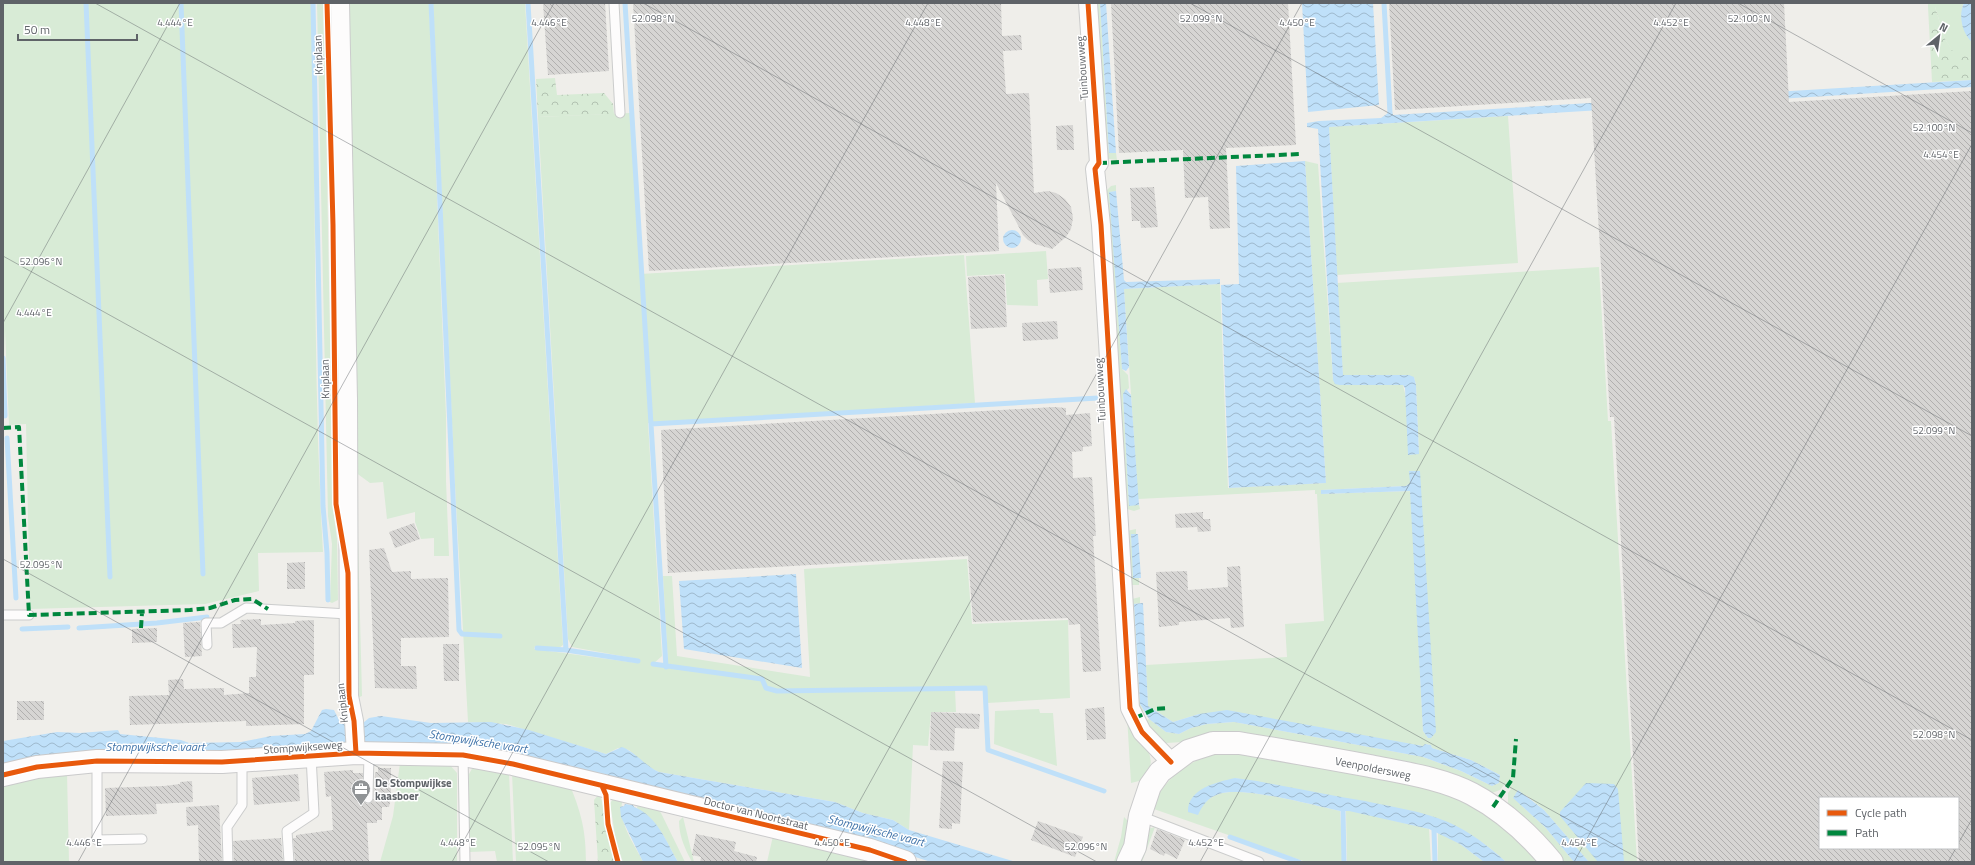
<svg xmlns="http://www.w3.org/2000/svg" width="1975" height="865" viewBox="0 0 1975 865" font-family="'Titillium Web',sans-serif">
  <defs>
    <pattern id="forest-crowns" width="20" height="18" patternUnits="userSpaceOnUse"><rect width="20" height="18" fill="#d8ebd6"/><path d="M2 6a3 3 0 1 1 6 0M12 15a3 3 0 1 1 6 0" fill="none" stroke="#b2c2b1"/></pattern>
    <pattern id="water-waves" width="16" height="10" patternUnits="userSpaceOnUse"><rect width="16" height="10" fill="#bfe0f9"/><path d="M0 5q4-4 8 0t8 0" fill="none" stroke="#9eb9cd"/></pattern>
    <pattern id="building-back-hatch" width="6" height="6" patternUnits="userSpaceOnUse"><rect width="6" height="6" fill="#d6d5d3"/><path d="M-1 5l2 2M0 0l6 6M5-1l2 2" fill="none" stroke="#b1b0af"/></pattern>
  </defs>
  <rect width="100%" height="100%" fill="#efeeea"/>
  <path fill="#d8ebd6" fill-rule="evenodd" d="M3 3H311C317 186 312 369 323 552L258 553 259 591 205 604 30 609 26 424 9 425 5 330 3 402Z
    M317 3H324L333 508 337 539 338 600 332 603 330 602 332 544 328 516Z
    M344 3H429L446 416V481L449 556H434V538L421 539 415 522V512L387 519 383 482 370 483 355 472Z
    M433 3H525L563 645 559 648 535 646 534 649 637 663 638 659 572 647 568 639 538 117 630 113 640 274 964 255 975 403 648 423 662 656 653 664V666L752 678 668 664 663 576H672L677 656 810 677 804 569 967 559 972 624 1068 620 1070 698 987 703 985 688 955 689 956 712H931L928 746 913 745 909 830 893 820 863 813 835 802 659 772 648 767 629 750 618 748 606 754 506 724 468 722 454 466Z
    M1093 3H1100L1109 153H1116L1117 160 1103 158Z
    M1928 3H1964L1962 7 1972 42V58L1954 54 1945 39 1935 7H1928Z
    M1508 116 1518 263 1337 275 1329 127Z
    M1305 161 1318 164 1333 380 1403 385 1419 453 1416 385 1414 377 1343 376 1337 283 1599 267 1608 421H1611L1637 862H1589L1544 810 1526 795 1522 806 1545 827 1574 862H1564L1554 850 1508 805V793L1511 789 1504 785 1500 790 1489 794 1236 732H1214L1183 742 1166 743 1158 741 1142 722 1149 719 1166 732 1179 734 1191 728 1207 724 1234 722 1423 757 1461 771 1492 786 1499 783 1500 775 1471 760 1432 748 1431 745 1426 744 1423 746 1199 714 1173 722 1148 706 1146 665 1287 657 1285 624 1324 621 1317 494H1315V490L1138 499 1124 289 1220 284 1228 488 1326 483ZM1410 483 1428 738 1423 731 1411 491 1321 494V490L1406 486Z
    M1116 185V191L1110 192 1122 369 1128 375 1129 388 1123 394 1129 505H1139L1140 509 1134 511 1124 508 1104 193 1111 186Z
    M1046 251 1048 279 1037 280 1038 306 1007 305 1005 274 967 276 966 256Z
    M357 497 362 696 357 698Z
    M1136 529V534H1131L1134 578H1139V585H1131L1127 531Z
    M1140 597V603L1134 604 1140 704 1144 711 1138 712 1132 599Z
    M1039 709 1040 713H1053L1057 766 994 744 995 711Z
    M1127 716C1134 727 1155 753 1150 766 1149 771 1145 776 1143 780L1131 783Z
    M1229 751 1416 783 1450 794 1498 821 1542 862H1506C1485 842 1459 826 1432 817L1235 778 1204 804C1208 801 1214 795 1219 794 1244 786 1312 805 1340 811L1343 862H1306L1151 808C1168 773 1191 758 1229 751Z
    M400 763 449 764 457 773V862H380L393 816Z
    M473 767 509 773 513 862H497L495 851 469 852V774Z
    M67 773 69 862H3V785Z
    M512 773 571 788C582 815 586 833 586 862H516Z
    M616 796 623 799C616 820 634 843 643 862H623L616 842 610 803Z
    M638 802 655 806 661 813 685 862H678L662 833 637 808Z
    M1349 810 1429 829 1431 862H1347L1346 811Z
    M683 817 694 862H692C685 849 679 836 679 821Z
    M1124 817 1129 822 1121 862H1114L1121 837Z
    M1155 827 1142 862H1136L1144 830Z
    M1438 832 1460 844 1484 862H1438Z
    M773 836 873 862H767Z"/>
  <path fill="url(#forest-crowns)" d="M1928 7H1935L1945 39 1954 53 1972 58V80L1932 82Z
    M555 78 557 95 604 93 613 104 614 114 538 117 536 79Z
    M599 794 602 801 609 841 616 862H598L594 800Z"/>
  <path fill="url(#water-waves)" d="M1100 3H1106L1116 153H1109Z
    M1302 3H1373L1379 105 1308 112Z
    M1964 3H1972V42C1962 33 1958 15 1964 3Z
    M1972 80V87L1329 127 1343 375H1409L1414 377 1416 385 1419 454 1408 455 1405 388 1403 385H1340L1335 384 1333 380 1318 129 1307 127V123L1319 121 1381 118 1388 113 1390 106 1393 115Z
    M1305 161 1326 483 1229 488 1221 285 1239 284 1236 166Z
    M1116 191 1124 280 1126 282 1220 279V284L1124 289 1129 367 1126 371 1122 369 1109 192Z
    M1003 239a9 9 0 1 1 18 0a9 9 0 1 1-18 0Z
    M1126 389 1131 395 1139 505 1129 506 1123 394Z
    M1409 471H1420L1436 732 1431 738H1428L1423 731 1410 491 1321 494V490L1406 486 1410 483Z
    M1131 534H1138L1141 578H1133Z
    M796 574 802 668 684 649 679 581Z
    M1143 603 1148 706 1173 722 1199 714 1227 710 1423 746 1425 744 1431 745 1432 748 1471 760 1500 775 1499 783 1492 786 1461 771 1423 757 1234 722 1207 724 1191 728 1179 734 1166 732 1149 719 1140 704 1134 604Z
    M326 709 334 710 341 724 363 723 369 718 381 716 431 723 491 722 529 730 606 754 622 747C637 753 645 766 659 772L835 802 863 813 893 820 909 830 1016 862H931L890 849 348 740 343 745 3 767V741L57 732 80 733 118 730 120 734 181 740 189 743 241 742 271 736 305 734 311 731 322 710Z
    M1235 778 1257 781C1293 788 1329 795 1365 801 1393 807 1422 811 1448 822 1469 831 1490 847 1506 862H1484L1460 844 1429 829 1349 811H1340C1313 805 1243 786 1219 794 1208 797 1202 806 1198 815L1188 812C1187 789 1217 782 1235 778Z
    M1586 783 1614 784 1618 789 1624 862H1598L1560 816V812Z
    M1518 790 1544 810 1589 862H1574L1545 827 1513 798Z
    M625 804 633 805 634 807C657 816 666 841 678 862H643L621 817 620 807 624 806Z"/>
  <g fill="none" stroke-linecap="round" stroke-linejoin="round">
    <path stroke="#bfe0f9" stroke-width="5" d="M86 3 110 577
      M181 3 203 574
      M313 3 323 506 327 553 328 600
      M431 3 459 630 462 634 500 636
      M528 3 566 650
      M625 3 666 667
      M1384 3 1390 113
      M3 358 5 416
      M651 424 1098 398
      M7 438 16 598
      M79 628 157 623 207 617
      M22 629 68 627
      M537 648 566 650 638 661
      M653 664 762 679 766 688 777 691 985 688 988 750 1104 791
      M1343 811 1344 862
      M1434 830 1435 862
      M1230 837 1299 862"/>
  </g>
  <path fill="url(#building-back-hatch)" fill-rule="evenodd" d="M543 3H605L609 71 548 75Z
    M633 3H1001L1002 36 1021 35 1022 50 1003 51 1006 94 1029 93 1034 193 1048 191 1056 193 1065 199 1071 207 1073 218 1071 229 1066 237 1052 249 1035 244 1028 240 1023 235 996 183 999 251 649 271Z
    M1111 3H1288L1296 145 1226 148 1230 228 1210 229 1208 197 1185 198 1183 150 1119 153Z
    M1389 3H1784L1789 102 1972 91V862H1639L1614 417H1610L1591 98 1395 110ZM1820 798H1958V848H1820Z
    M1073 125 1074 150H1057L1056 126Z
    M1154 187 1158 227 1141 228 1140 221H1132L1130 188Z
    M1081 267 1083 290 1050 293 1048 269Z
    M1004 275 1007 327 971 329 968 277Z
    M1057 321 1058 339 1023 341 1022 323Z
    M1054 407 1066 408V415L1090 413 1092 446 1083 447V451L1072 452 1073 478 1092 477 1096 536H1093L1101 671 1083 672 1080 624 1069 625 1068 618 973 622 968 556 668 573 661 430Z
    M1203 512V519H1210L1211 531 1198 532 1197 527 1176 528 1175 514Z
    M414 523 420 539 395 548 389 532Z
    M384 548 392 572 411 571V579L448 578 449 637 401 638V666H416L417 689 375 688 369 550Z
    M305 562V589H287V563Z
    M1240 566 1244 627 1231 628 1230 618 1179 622V625L1159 627 1156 572 1187 571 1188 590 1228 587 1227 567Z
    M261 619V625L295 623V621L314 620V675H304V724L246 726V721L130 725 129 696 169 695 168 680 183 679 184 689 224 688V695L249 693V677H256L257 647 233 648 232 624H241L240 620Z
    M200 622 202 656 185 657 183 623Z
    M157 628V642L132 643V629Z
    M443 644H459V681H444Z
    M17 701H44V720H17Z
    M1104 707 1106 739 1087 740 1085 709Z
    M931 712 980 714 979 729 955 728 954 751 930 750Z
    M943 761 963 762 960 824 952 823V829L939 828Z
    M378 768H391V798L389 807H382V820H377V823H367L369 862H295L293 838H296V835L333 830 331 796 326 797 324 772 353 770V773H363L362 798 365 803 368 804 374 799 375 772H378Z
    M298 774 300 801 254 805 252 778Z
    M192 781 193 802 156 804 157 814 106 816 105 788 164 786 180 784V782Z
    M219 805 222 862H199L198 825 187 826 186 807Z
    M1038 821 1083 837 1075 857 1031 840Z
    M1157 829 1185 840 1177 859 1165 853 1164 856 1150 849Z
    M696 834 736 842 734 851 757 857 756 862H700L701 857 692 855Z
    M281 838 283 862H234L233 841Z"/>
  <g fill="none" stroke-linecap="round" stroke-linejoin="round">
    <defs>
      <path id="lane" d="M614 3 620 113
        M3 615H29
        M207 645 206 623H221L246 608 348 614
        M463 755 465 862
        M97 761V840L142 839
        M368 798 369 753
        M1140 816 1259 862
        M228 862 227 827 242 805V761
        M289 862 287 831 314 813 311 756"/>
      <path id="street" d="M340 3 348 399 349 696 354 721 356 753
        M1088 3 1099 163 1095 169 1101 225 1130 708 1142 732 1171 762"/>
      <path id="secondary" d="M3 775 37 767 97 761 222 762 356 753 463 755 513 764 870 850 905 862
        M1128 862 1135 847 1140 816 1150 786 1160 772 1188 751 1213 743H1239C1282 750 1326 758 1370 766 1404 773 1441 778 1472 794 1504 811 1529 834 1552 862"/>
    </defs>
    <use href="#lane" stroke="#cbcccc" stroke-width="11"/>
    <use href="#street" stroke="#cbcccc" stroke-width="20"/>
    <use href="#secondary" stroke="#cacacb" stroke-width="24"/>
    <use href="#lane" stroke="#fdfcfc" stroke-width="9"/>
    <use href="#street" stroke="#fdfcfc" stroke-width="18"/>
    <use href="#secondary" stroke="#fdfcfc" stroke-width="22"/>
    <path stroke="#00873e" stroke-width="4" stroke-dasharray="8 4" stroke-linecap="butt" d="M1099 163 1300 154
      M3 428 19 427 29 615 190 610 210 608 235 600 252 599 268 609
      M141 628 142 612
      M1135 718 1155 709 1168 708
      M1493 807 1513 778 1516 739"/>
    <defs>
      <path id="cycleway" d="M327 3 333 225 336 504 348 573 349 696 354 721 356 753
        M1088 3 1099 163 1095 169 1101 225 1130 708 1142 732 1171 762
        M3 775 37 767 97 761 222 762 356 753 463 755 513 764 870 850 905 862
        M602 786 606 795 608 824 618 862"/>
    </defs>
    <use href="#cycleway" stroke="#fff" stroke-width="8"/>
    <use href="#cycleway" stroke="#e8590c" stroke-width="5"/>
  </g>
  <path fill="none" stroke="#5f6368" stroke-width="1" stroke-opacity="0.45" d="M95 3 1645 862M643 3 1972 740M1190 3 1972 436M1738 3 1972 133M3 256 1097 862M3 323 180 3M3 559 549 862M1958 844 1972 819M78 862 554 3M452 862 928 3M826 862 1302 3M1200 862 1676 3M1574 862 1972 144M1948 862 1956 848"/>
  <defs>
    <symbol id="office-pin" viewBox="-11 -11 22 30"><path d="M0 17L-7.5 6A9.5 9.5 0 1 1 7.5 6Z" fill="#919496" stroke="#fff"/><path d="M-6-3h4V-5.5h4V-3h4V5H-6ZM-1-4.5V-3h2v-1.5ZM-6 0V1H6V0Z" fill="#fff"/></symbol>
  </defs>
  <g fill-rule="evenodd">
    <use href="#office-pin" x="350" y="778" width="22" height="30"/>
  </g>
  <g text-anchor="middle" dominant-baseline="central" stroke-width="3" stroke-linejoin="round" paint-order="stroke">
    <g font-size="11" fill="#5f6368" stroke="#fff">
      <text transform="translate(318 55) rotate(-92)">Kniplaan</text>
      <text transform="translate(1082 68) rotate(-94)">Tuinbouwweg</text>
      <text transform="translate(325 379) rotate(-91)">Kniplaan</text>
      <text transform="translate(1100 390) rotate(-93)">Tuinbouwweg</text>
      <text transform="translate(342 703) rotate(-96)">Kniplaan</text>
      <text transform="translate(303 747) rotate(-4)">Stompwijkseweg</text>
      <text transform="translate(1373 768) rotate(11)">Veenpoldersweg</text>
      <text transform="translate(756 813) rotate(14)">Doctor van Noortstraat</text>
    </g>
    <g font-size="11" font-weight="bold" fill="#5f6368" stroke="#fff" text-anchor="start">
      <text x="375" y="783">De Stompwijkse<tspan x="375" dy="13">kaasboer</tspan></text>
    </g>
    <g font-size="12" font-style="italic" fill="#4174aa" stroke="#fff">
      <text transform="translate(478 741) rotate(9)">Stompwijksche vaart</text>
      <text x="155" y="746">Stompwijksche vaart</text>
      <text transform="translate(876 830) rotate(14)">Stompwijksche vaart</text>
    </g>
  </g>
  <g font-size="10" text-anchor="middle" fill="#5f6368" stroke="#fff" stroke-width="3" stroke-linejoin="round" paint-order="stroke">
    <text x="653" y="22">52.098°N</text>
    <text x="1201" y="22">52.099°N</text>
    <text x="1749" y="22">52.100°N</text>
    <text x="175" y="26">4.444°E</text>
    <text x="549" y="26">4.446°E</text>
    <text x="923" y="26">4.448°E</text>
    <text x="1297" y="26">4.450°E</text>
    <text x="1671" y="26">4.452°E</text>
    <text x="1934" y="131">52.100°N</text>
    <text x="1941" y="158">4.454°E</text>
    <text x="41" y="265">52.096°N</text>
    <text x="34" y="316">4.444°E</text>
    <text x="1934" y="434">52.099°N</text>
    <text x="41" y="568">52.095°N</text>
    <text x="1934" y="738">52.098°N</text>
    <text x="84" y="846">4.446°E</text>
    <text x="458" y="846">4.448°E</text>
    <text x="832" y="846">4.450°E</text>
    <text x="1206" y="846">4.452°E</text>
    <text x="1579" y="846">4.454°E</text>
    <text x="539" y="850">52.095°N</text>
    <text x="1086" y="850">52.096°N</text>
  </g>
  <rect width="1975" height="865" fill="none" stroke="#5f6368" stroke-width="8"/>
  <rect x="1819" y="797" width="140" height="52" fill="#ffffff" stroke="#bfc1c3"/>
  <rect x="1827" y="810" width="20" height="6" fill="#e8590c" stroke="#bfc1c3"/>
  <text x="1855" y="817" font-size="12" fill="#5f6368">Cycle path</text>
  <rect x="1827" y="830" width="20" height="6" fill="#00873e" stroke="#bfc1c3"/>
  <text x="1855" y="837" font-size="12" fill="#5f6368">Path</text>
  <g transform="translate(1939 36) rotate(29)" stroke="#ffffff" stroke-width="3" paint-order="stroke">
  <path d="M0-3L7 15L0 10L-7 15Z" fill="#5f6368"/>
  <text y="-6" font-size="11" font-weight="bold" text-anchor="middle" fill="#5f6368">N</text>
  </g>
  <path d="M18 34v6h119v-6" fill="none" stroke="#5f6368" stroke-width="2"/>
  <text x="24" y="34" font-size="12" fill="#5f6368" stroke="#ffffff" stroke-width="3" paint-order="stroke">50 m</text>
</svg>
